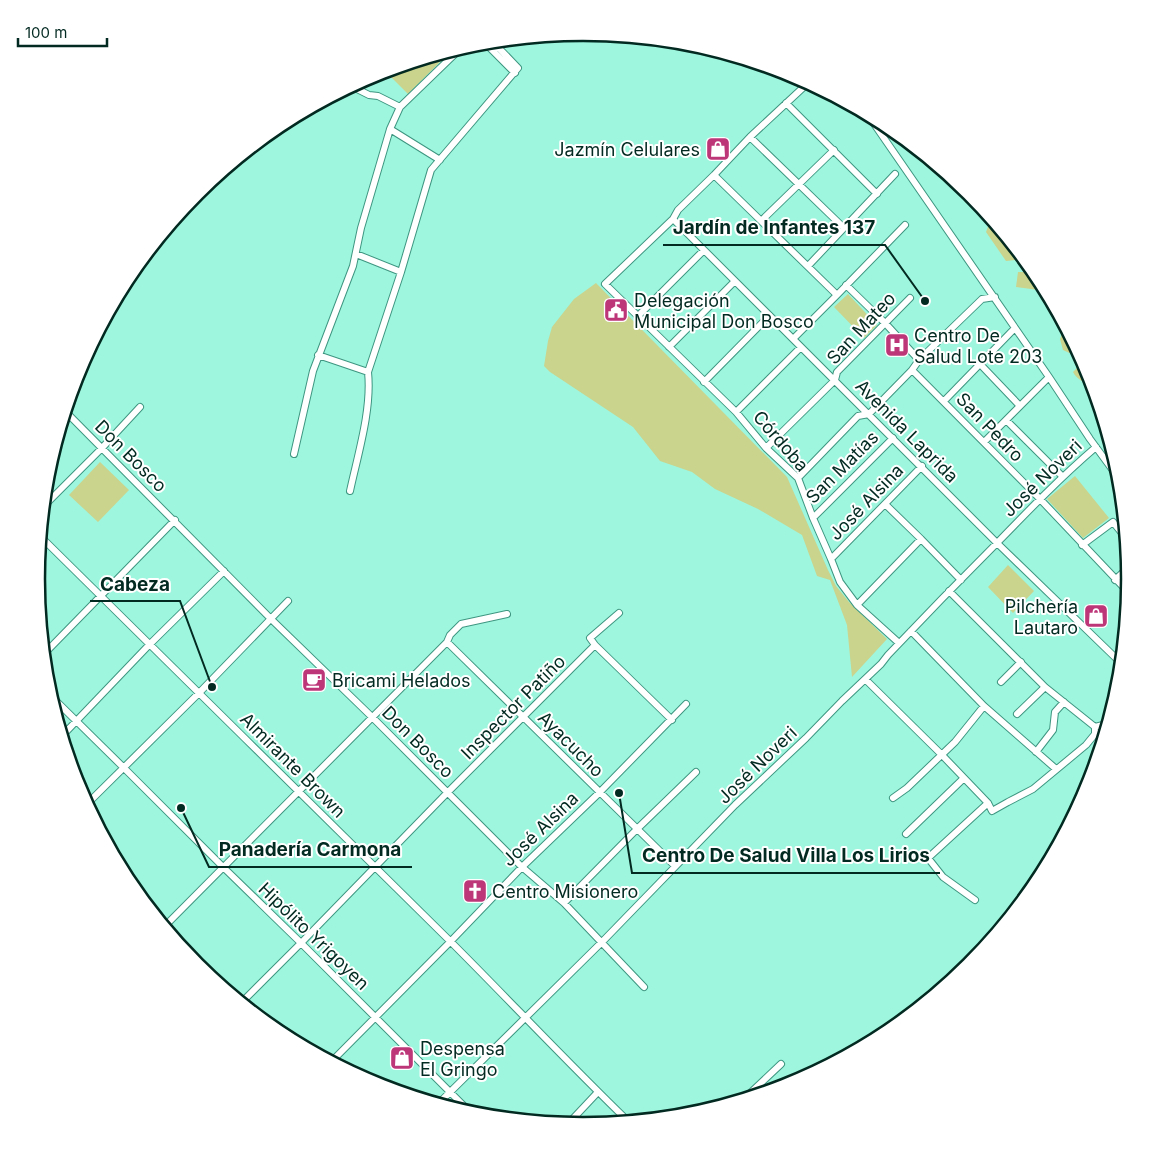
<svg xmlns="http://www.w3.org/2000/svg" width="1166" height="1159" viewBox="0 0 1166 1159" font-family="Inter,sans-serif">
  <rect width="100%" height="100%" fill="#9ef6de"/>
  <path fill="#cad48c" d="M452 50 408 94 385 71Z
    M925 156 970 193 973 196 966 203 944 175Z
    M991 219 1024 259 1006 261 986 232Z
    M1018 272H1035L1046 291 1016 287Z
    M596 283 787 477 828 570 836 586 849 602 887 639 852 677 847 625 830 580 817 576 802 535 758 509 715 489 692 472 660 461 633 427 550 372 544 366 548 341 552 327 574 299Z
    M848 294 877 325 864 338 834 307Z
    M1065 327 1088 370 1093 384C1085 383 1077 380 1073 372L1077 368 1078 357 1063 350 1060 339Z
    M100 462 129 490 98 522 69 495Z
    M1075 476 1109 518 1083 538 1047 499Z
    M1008 565 1034 591 1013 613 988 587Z"/>
  <g fill="none" stroke-linecap="round" stroke-linejoin="round">
    <defs>
      <path id="minor" d="M484 42 515 73
        M494 50 504 40
        M808 83 750 137 714 175 678 210 673 219 605 284 736 412 766 448 798 478 813 518 831 559 840 582 857 605 899 643
        M353 85 357 89 369 95 378 96 400 107
        M786 103 877 194
        M868 115 1049 377 1090 439 1120 480
        M390 129 440 160
        M750 137 844 228
        M714 175 837 295
        M673 219 997 543 1122 664
        M761 221 834 150
        M356 254 401 272
        M808 266 895 174
        M846 285 885 323 919 360
        M638 316 703 251
        M793 339 837 295 905 225
        M669 347 734 282
        M318 355 368 372
        M980 364 1020 406
        M912 370 1040 499 1129 593
        M704 382 769 316
        M944 401 1015 328
        M65 411 271 619 372 717 522 867 564 903 644 987
        M736 412 801 347
        M1006 420 1063 477
        M984 442 1049 377
        M766 448 835 380 837 372 910 298
        M294 454 313 371 353 266 361 228 390 129 400 107 461 48
        M798 478 858 416 869 414 912 370 919 360 982 299 995 297
        M350 491C358 454 372 409 368 372L401 272 431 170 518 68 492 41
        M885 504 921 539 961 580
        M43 507 102 448 140 407
        M813 518 893 438
        M40 536C176 672 314 805 450 941 510 1001 568 1063 629 1122
        M1082 545 1113 522 1126 538
        M831 559 922 466
        M1115 580 1129 567
        M949 591 1045 687 1095 727
        M857 605 921 539
        M619 613 590 638 595 645 672 720
        M911 631 984 706 1056 769
        M447 642 675 866
        M43 655 175 520
        M865 679 941 754 988 803 992 811 1008 802 1033 789 1086 745 1095 734V727L1103 725 1109 720
        M1001 682 1021 662
        M49 694 124 768 223 867 301 943 473 1115
        M1017 714 1045 687
        M62 736 149 645 224 571
        M1036 752 1053 730 1055 712 1064 702
        M893 798 907 788 955 742 984 706
        M86 805 199 693 288 601
        M906 834 964 778
        M975 900 943 877 928 858 988 803
        M564 903 636 830 696 772
        M164 927 447 642 450 635 461 624 507 614
        M241 1003 301 943 447 793 595 645
        M331 1062 450 942 522 867 599 793 686 704
        M744 1099 781 1064
        M438 1104 602 942 735 805 806 738 842 701 881 664 888 655C924 617 960 580 997 543 1029 510 1061 477 1096 447
        M567 1125 598 1092"/>
    </defs>
    <use href="#minor" stroke="#3e9681" stroke-width="8"/>
    <use href="#minor" stroke="#fff" stroke-width="6"/>
  </g>
  <defs>
    <symbol id="shop-square" viewBox="-11 -11 22 22"><rect x="-9" y="-9" width="18" height="18" rx="4" fill="#bd3678" stroke="#fff"/><path d="M-5-2.5h2.3a2.7 3.5 0 0 1 5.4 0H5L5.5 6h-11ZM-1.5-2.5h3a1.5 2.3 0 0 0-3 0Z" fill="#fff"/></symbol>
    <symbol id="civic-square" viewBox="-11 -11 22 22"><rect x="-9" y="-9" width="18" height="18" rx="4" fill="#bd3678" stroke="#fff"/><path d="M-.6-6.5H3V-4.5H.6V-3L4-1V1h2V6H-6V1h2V-1L-.6-3ZM-1.2 2.5V6h2.4V2.5Z" fill="#fff"/></symbol>
    <symbol id="hospital-square" viewBox="-11 -11 22 22"><rect x="-9" y="-9" width="18" height="18" rx="4" fill="#bd3678" stroke="#fff"/><path d="M-5-5h3v3.5h4V-5h3V5h-3V1.5h-4V5h-3Z" fill="#fff"/></symbol>
    <symbol id="cafe-square" viewBox="-11 -11 22 22"><rect x="-9" y="-9" width="18" height="18" rx="4" fill="#bd3678" stroke="#fff"/><path d="M-5.5-4.5H6V0H3Q3 3.5 0 3.5H-2.5Q-5.5 3.5-5.5 0ZM3-3.2v2h1.7v-2ZM-6 4.5H4V6H-6Z" fill="#fff"/></symbol>
    <symbol id="church-square" viewBox="-11 -11 22 22"><rect x="-9" y="-9" width="18" height="18" rx="4" fill="#bd3678" stroke="#fff"/><path d="M-1.2-6h2.4v3.5h3.3v2.4h-3.3V6h-2.4V-.1h-3.3v-2.4h3.3Z" fill="#fff"/></symbol>
  </defs>
  <g fill-rule="evenodd">
    <use href="#shop-square" x="704" y="135" width="28" height="28"/>
    <use href="#civic-square" x="602" y="296" width="28" height="28"/>
    <use href="#hospital-square" x="883" y="331" width="28" height="28"/>
    <use href="#shop-square" x="1082" y="602" width="28" height="28"/>
    <use href="#cafe-square" x="300" y="666" width="28" height="28"/>
    <use href="#church-square" x="461" y="877" width="28" height="28"/>
    <use href="#shop-square" x="388" y="1044" width="28" height="28"/>
  </g>
  <g text-anchor="middle" dominant-baseline="central" stroke-width="4" stroke-linejoin="round" paint-order="stroke">
    <g font-size="18" fill="#032a21" stroke="#fff" text-anchor="start">
      <text x="700" y="149" text-anchor="end">Jazmín Celulares</text>
      <text x="634" y="300">Delegación<tspan x="634" dy="21">Municipal Don Bosco</tspan></text>
      <text x="914" y="335">Centro De<tspan x="914" dy="21">Salud Lote 203</tspan></text>
      <text x="1078" y="606" text-anchor="end">Pilchería<tspan x="1078" dy="21">Lautaro</tspan></text>
      <text x="332" y="680">Bricami Helados</text>
      <text x="492" y="891">Centro Misionero</text>
      <text x="420" y="1048">Despensa<tspan x="420" dy="21">El Gringo</tspan></text>
    </g>
    <g font-size="18" fill="#032a21" stroke="#fff">
      <text transform="translate(861 328) rotate(-47)">San Mateo</text>
      <text transform="translate(990 427) rotate(46)">San Pedro</text>
      <text transform="translate(907 431) rotate(45)">Avenida Laprida</text>
      <text transform="translate(781 441) rotate(49)">Córdoba</text>
      <text transform="translate(131 456) rotate(45)">Don Bosco</text>
      <text transform="translate(842 467) rotate(-45)">San Matías</text>
      <text transform="translate(1042 478) rotate(-44)">José Noveri</text>
      <text transform="translate(866 502) rotate(-46)">José Alsina</text>
      <text transform="translate(513 707) rotate(-45)">Inspector Patiño</text>
      <text transform="translate(418 742) rotate(45)">Don Bosco</text>
      <text transform="translate(571 744) rotate(45)">Ayacucho</text>
      <text transform="translate(293 765) rotate(45)">Almirante Brown</text>
      <text transform="translate(757 765) rotate(-44)">José Noveri</text>
      <text transform="translate(540 829) rotate(-44)">José Alsina</text>
      <text transform="translate(314 936) rotate(44)">Hipólito Yrigoyen</text>
    </g>
  </g>
  <path d="M0 0H1166V1159H0ZM45 579a538 538 0 1 1 1076 0a538 538 0 1 1-1076 0Z" fill="#fff" fill-rule="evenodd"/>
  <path fill="none" stroke="#032a21" stroke-width="2.5" d="M45 579a538 538 0 1 1 1076 0a538 538 0 1 1-1076 0Z"/>
  <path fill="none" stroke="#032a21" stroke-width="2" d="M925 301L885 245H663M212 687L180 601H90M181 808L209 867H412M619 793L632 873H940"/>
  <g fill="#032a21" stroke="#fff" stroke-width="2">
    <circle cx="925" cy="301" r="5"/>
    <circle cx="212" cy="687" r="5"/>
    <circle cx="181" cy="808" r="5"/>
    <circle cx="619" cy="793" r="5"/>
  </g>
  <g font-size="19" text-anchor="middle" font-weight="bold" fill="#032a21" stroke="#fff" stroke-width="4" stroke-linejoin="round" paint-order="stroke">
    <text x="774" y="234">Jardín de Infantes 137</text>
    <text x="135" y="591">Cabeza</text>
    <text x="310" y="856">Panadería Carmona</text>
    <text x="786" y="862">Centro De Salud Villa Los Lirios</text>
  </g>
  <path d="M18 38v8h89v-8" fill="none" stroke="#032a21" stroke-width="2.5"/>
  <text x="25" y="38" font-size="15" fill="#032a21" stroke="#ffffff" stroke-width="4" paint-order="stroke">100 m</text>
</svg>
